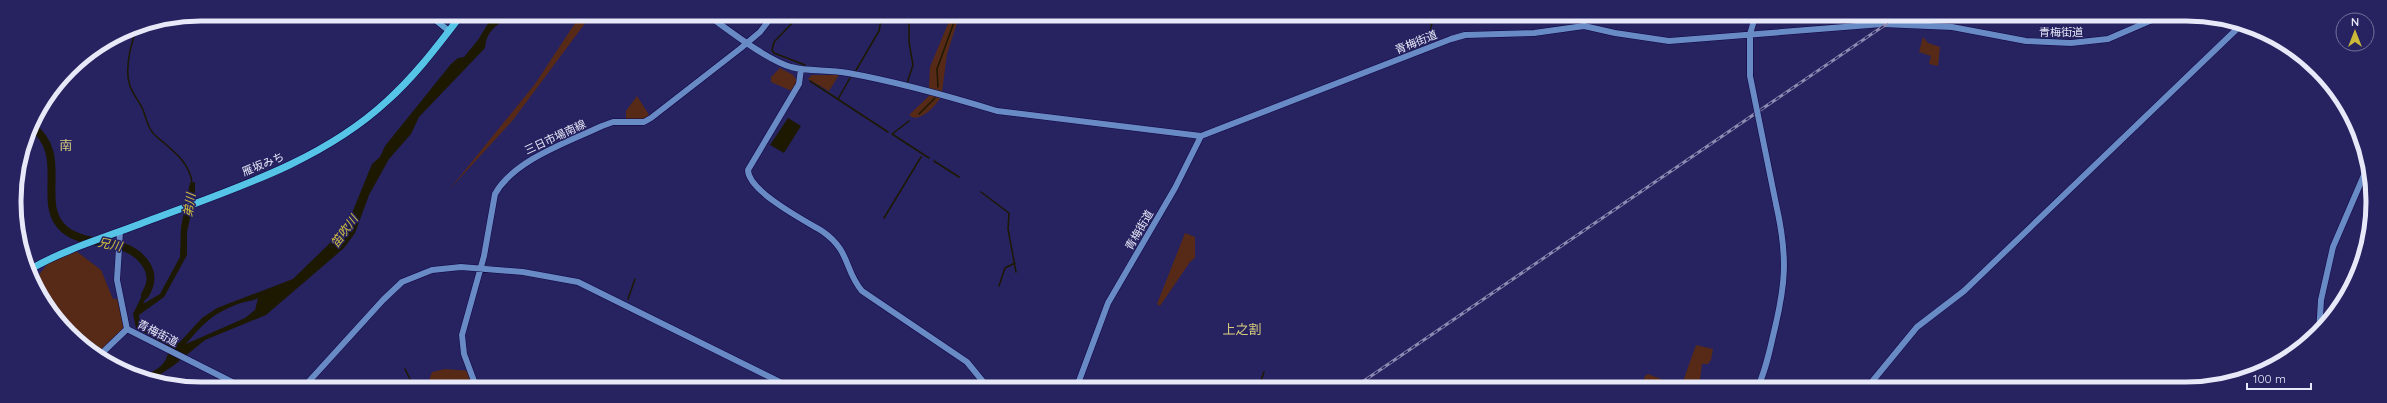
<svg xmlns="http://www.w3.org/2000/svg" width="2387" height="403" viewBox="0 0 2387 403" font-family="Quicksand,'Noto Sans JP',sans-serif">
  <rect width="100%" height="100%" fill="#272260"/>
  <path fill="#572a18" d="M581 14H592L513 120 449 190 535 84Z
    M952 14H960L947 54 942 92 929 89 930 67Z
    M1923 37 1928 43 1940 47 1938 66 1929 64 1931 56 1919 52Z
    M780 68 793 75 799 84 794 92 771 82V77Z
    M812 75H839L829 91 808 79Z
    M931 94 941 97C935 106 926 117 914 118L909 115Z
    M637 96 651 118 626 122V111Z
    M1185 233 1195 237V258L1190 262 1160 306 1157 304Z
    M76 251 101 270 113 299H121L127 329 99 355 61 325 35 280 48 263Z
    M1696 345 1713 349 1711 360 1708 364H1702L1699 388 1689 386 1687 389H1641L1645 376 1648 374 1681 387Z
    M445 369 472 371 477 389H426L432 372Z"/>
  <path fill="#1d1900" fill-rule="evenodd" d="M494 14H511C498 26 487 28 485 48L419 117 411 134 389 159 369 195 355 233 344 248 266 315 205 340 173 366 153 379 143 376C159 369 168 364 169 346L136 328 133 314 147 285 152 286 143 304 160 294 180 257 181 227 190 183 195 182V195L187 232V255L164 297 139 315 140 324 179 343 202 318 217 308 293 279 330 243 352 213 372 164 380 157 385 146 451 64 458 58 464 57 478 40ZM258 298 255 310 245 318 186 344C202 325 213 313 238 304 245 301 251 302 258 298Z
    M788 118 801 126 784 153 770 145Z"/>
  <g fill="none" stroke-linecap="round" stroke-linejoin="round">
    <path stroke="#1d1900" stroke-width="1.5" d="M796 19 774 42 772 50 774 53 805 65
      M137 27C131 44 124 69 130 86 133 95 140 102 143 110 147 120 148 130 157 137 171 149 191 163 192 184
      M1417 45 1430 32 1434 14
      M1411 52V46
      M855 72 879 31 882 14
      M810 81 888 132
      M907 83 913 65 909 42V14
      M938 87 937 69 957 14
      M838 99 850 78
      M919 114 935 98
      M909 121 892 134 929 158
      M934 161 959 177
      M981 192 1009 213 1008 229 1016 272
      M884 218 921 157
      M999 286 1005 268 1015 263
      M628 299 635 279
      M405 369 415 389
      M1258 389 1264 372"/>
    <path stroke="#1d1900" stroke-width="8" d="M31 126C71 154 35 204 64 229 89 250 128 234 147 266 153 276 151 285 145 295"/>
    <defs>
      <path id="secondary" d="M706 14C729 30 765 59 791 67 809 72 828 69 848 73 898 82 948 96 997 111L1201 136
        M2186 14 2199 19H2214
        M801 69 799 84 748 170C748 191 805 221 822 231 851 251 844 270 862 291L967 362 989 389
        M1750 76V34L1756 14
        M120 232 117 280 127 329 246 389
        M2319 333 2321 300 2333 247 2367 168
        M100 355 127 329
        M302 389 383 300 402 282 432 270 461 267 523 272 578 282 794 389
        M477 389 464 354 462 335 484 256 495 194C514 160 568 142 602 126L613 122H644L651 118 741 48 760 32 774 14
        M1076 389 1108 303 1175 188 1201 136 1451 39 1465 35 1534 33 1584 26 1615 33 1669 41 1882 24 1952 27 2026 41 2071 43 2108 39 2166 14
        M1757 389C1765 372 1769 354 1773 336 1786 284 1788 257 1776 204
        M1866 389 1917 327 1964 291 2240 26"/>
      <path id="primary" d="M428 14 449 31"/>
      <path id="highway" d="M29 270C63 250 103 238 140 224 226 191 319 164 387 101 416 75 438 45 462 14"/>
    </defs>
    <use href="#secondary" stroke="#120543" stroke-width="7"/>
    <use href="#primary" stroke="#120543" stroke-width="7"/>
    <use href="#highway" stroke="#120543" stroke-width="8"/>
    <use href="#secondary" stroke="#688ac5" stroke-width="6"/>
    <use href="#primary" stroke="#60a3d3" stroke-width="6"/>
    <use href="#highway" stroke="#56c4e6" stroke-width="7"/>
    <defs>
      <path id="rail" d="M1352 389 1901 14"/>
    </defs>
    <use href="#rail" stroke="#8c8bb1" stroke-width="3"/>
    <use href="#rail" stroke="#272260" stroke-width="1.5" stroke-dasharray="4.5" stroke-linecap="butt"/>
    <defs>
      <path id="secondary-bridge" d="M1750 76 1776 204"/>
    </defs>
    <use href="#secondary-bridge" stroke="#120543" stroke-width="7" stroke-linecap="butt"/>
    <use href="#secondary-bridge" stroke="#688ac5" stroke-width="6"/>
  </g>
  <g text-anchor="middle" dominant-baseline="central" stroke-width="3" stroke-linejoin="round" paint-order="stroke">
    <g font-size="11" fill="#e7e9f9" stroke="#272260">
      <text x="2061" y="32">青梅街道</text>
      <text transform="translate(1416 42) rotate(-22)">青梅街道</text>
      <text transform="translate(555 137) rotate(-25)">三日市場南線</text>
      <text transform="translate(263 164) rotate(-22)">雁坂みち</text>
      <text transform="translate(1139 230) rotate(-60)">青梅街道</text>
      <text transform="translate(158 333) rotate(27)">青梅街道</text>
    </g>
    <g font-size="12" font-style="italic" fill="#d3c13b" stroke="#272260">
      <text transform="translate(189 205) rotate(-82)">弟川</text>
      <text transform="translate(344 231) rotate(-54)">笛吹川</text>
      <text transform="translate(110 244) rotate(11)">兄川</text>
    </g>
    <g font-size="13" fill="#d7cc7e" stroke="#272260">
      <text x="66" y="145">南</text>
      <text x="1242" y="329">上之割</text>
    </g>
  </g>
  <path d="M0 0H2387V403H0ZM201 21H2186A180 180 0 0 1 2366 201V202A180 180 0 0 1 2186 382H201A180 180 0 0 1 21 202V201A180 180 0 0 1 201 21Z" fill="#272260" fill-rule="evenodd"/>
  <path fill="none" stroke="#e7e9f9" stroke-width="5" d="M201 21H2186A180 180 0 0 1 2366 201V202A180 180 0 0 1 2186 382H201A180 180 0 0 1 21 202V201A180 180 0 0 1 201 21Z"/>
  <g transform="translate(2355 32)"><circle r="19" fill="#272260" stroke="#74729d"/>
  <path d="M0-3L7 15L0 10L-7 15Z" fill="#cbba39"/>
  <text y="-6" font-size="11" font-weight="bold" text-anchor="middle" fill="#e7e9f9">N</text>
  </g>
  <path d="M2247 383v6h64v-6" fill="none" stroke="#e7e9f9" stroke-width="2"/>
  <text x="2253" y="383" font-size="12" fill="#e7e9f9" stroke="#272260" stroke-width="3" paint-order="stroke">100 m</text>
</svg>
